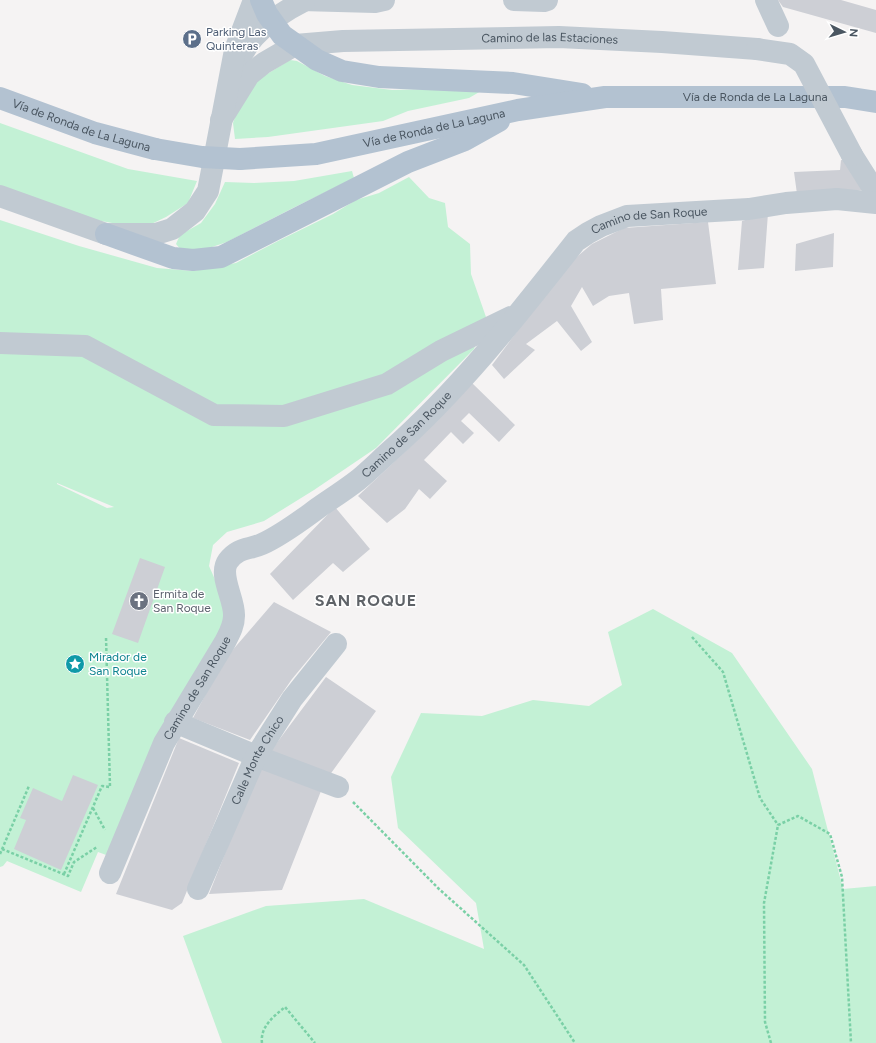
<svg xmlns="http://www.w3.org/2000/svg" width="876" height="1043" viewBox="0 0 876 1043" font-family="Figtree,sans-serif">
  <rect width="100%" height="100%" fill="#f5f3f3"/>
  <path fill="#c3f1d5" fill-rule="evenodd" d="M290 60 297 61 325 76 352 85 392 90 432 89 481 91 469 98 408 111 383 121 268 137 235 139 233 123 241 99 254 82Z
    M0 123 128 169 197 181 188 203 166 217 145 227 123 225 85 218 0 186Z
    M352 171 354 178 293 208 227 242 206 249 182 251 176 244 180 235 201 223 215 204 225 182 254 183 294 181Z
    M409 177 429 198 445 203 448 227 470 244 471 274 486 317 474 349 376 448 314 490 264 521 227 532 213 545 209 566 221 593 224 614 221 633 109 856 98 852 81 892 7 861 3 866 0 867V220L79 246 157 268 193 271 236 263 278 241 333 214 356 200 379 193ZM57 484V483L114 507 107 508Z
    M653 609 732 653 812 769 843 889 876 886V1043H222L183 936 266 906 364 899 484 949 476 903 398 828 391 777 421 713 482 716 533 700 589 706 622 685 608 632Z"/>
  <path fill="#cdcfd5" d="M778 0H841L876 10V33L783 7Z
    M841 160 853 162 868 190 797 194 794 172 840 170Z
    M768 213 764 268 738 270 742 221Z
    M708 222 716 284 661 289 663 320 634 324 629 293 609 296 593 306 582 287 571 306 592 342 581 351 557 321 526 344 535 350 504 379 492 365 566 266 592 244 624 228Z
    M834 233 833 267 795 271 796 244Z
    M472 383 515 425 499 442 469 413 461 421 474 433 463 444 451 432 424 460 447 481 430 499 419 489 405 509 387 523 358 496 410 447Z
    M335 507 370 549 343 572 333 563 293 600 270 574Z
    M140 558 165 567 138 643 112 634Z
    M274 602 331 632 292 679 250 740 193 718 224 660Z
    M326 677 376 711 329 776 270 752Z
    M179 738 239 763 182 903 172 910 116 894Z
    M259 768 321 791 282 890 209 894Z
    M73 775 98 785 61 870 14 849 26 820 20 818 33 788 62 801Z"/>
  <g fill="none" stroke-linecap="round" stroke-linejoin="round">
    <path stroke="#7ad0a6" stroke-width="2.5" stroke-dasharray="3 2" stroke-linecap="butt" d="M692 637 723 672 760 798 778 825
      M353 802 439 889 524 965 575 1043
      M93 808 105 830
      M2 849 68 876 74 862 97 847
      M0 854 29 786
      M64 874 102 786 110 787 106 637
      M262 1043C260 1027 273 1017 285 1007L315 1043
      M771 1043 765 1022 764 903 778 825 798 816 830 834 842 877 851 1043"/>
    <g stroke="#c1cad2" stroke-width="22">
      <path d="M301 0 375 2 384 0"/>
      <path d="M514 0 544 1 547 0"/>
      <path d="M766 0 778 26"/>
      <path d="M240 57C245 50 249 42 255 36 269 21 286 10 304 1"/>
      <path id="s1" d="M221 120 249 75 264 63 295 45 343 41 559 37 662 42 757 49"/>
      <path d="M852 155 876 193"/>
      <path d="M0 196 106 234H156L172 229 195 211 208 191 235 50 254 0"/>
      <path d="M0 343 85 346 214 415 284 416 387 384 441 351 511 317"/>
      <path d="M175 722 256 756 338 787"/>
      <path id="s2" d="M110 873 164 743 225 642C229 634 234 626 234 616 235 599 218 575 228 561 238 547 249 550 262 544 282 535 300 521 318 508 331 499 345 490 358 480 369 471 379 461 389 452 461 388 517 316 576 241L588 233 601 226 627 216 749 209 786 203 837 199 876 203"/>
      <path id="s3" d="M198 889 256 756 292 699 336 644"/>
    </g>
    <g stroke="#b3c2d1" stroke-width="22">
      <path d="M261 0 267 14 282 35 317 60 342 71 379 77 513 83 582 94"/>
      <path id="s4" d="M0 98 95 133 155 149"/>
      <path id="s5" d="M240 159 316 154 518 110 605 97H845L876 102"/>
      <path d="M106 234 173 258 193 260 221 257 408 162 465 140 499 121"/>
    </g>
    <path stroke="#c1cad2" stroke-width="22" d="M757 49 790 54 804 64 852 155"/>
    <path stroke="#b3c2d1" stroke-width="22" d="M155 149 202 157 240 159"/>
  </g>
  <defs>
    <symbol id="parking-disc" viewBox="-11 -11 22 22"><circle r="9.5" fill="#5c6f8a" stroke="#fff"/><path d="M-3.5-5.5H1a3.5 3.5 0 0 1 0 7H-1V5.5H-3.5ZM-1-3.4V-.6H.8a1.4 1.4 0 0 0 0-2.8Z" fill="#fff"/></symbol>
    <symbol id="church-disc" viewBox="-11 -11 22 22"><circle r="9.5" fill="#6b7280" stroke="#fff"/><path d="M-1.2-6h2.4v3.5h3.3v2.4h-3.3V6h-2.4V-.1h-3.3v-2.4h3.3Z" fill="#fff"/></symbol>
    <symbol id="sight-disc" viewBox="-11 -11 22 22"><circle r="9.5" fill="#0f9aa8" stroke="#fff"/><path d="M0-6L1.8-2.2L6-1.7L2.9 1.2L3.7 5.4L0 3.3L-3.7 5.4L-2.9 1.2L-6-1.7L-1.8-2.2Z" fill="#fff"/></symbol>
  </defs>
  <g fill-rule="evenodd">
    <use href="#parking-disc" x="181" y="28" width="22" height="22"/>
    <use href="#church-disc" x="128" y="590" width="22" height="22"/>
    <use href="#sight-disc" x="64" y="653" width="22" height="22"/>
  </g>
  <g text-anchor="middle" dominant-baseline="central" stroke-width="3" stroke-linejoin="round" paint-order="stroke">
    <g font-size="12" fill="#4e5e75" stroke="#fff" text-anchor="start">
      <text x="206" y="32">Parking Las<tspan x="206" dy="14">Quinteras</tspan></text>
    </g>
    <g font-size="12" fill="#4a5661" stroke="#fff">
      <text stroke="none"><textPath href="#s1" startOffset="363">Camino de las Estaciones</textPath></text>
      <text stroke="none"><textPath href="#s5" startOffset="521">Vía de Ronda de La Laguna</textPath></text>
      <text stroke="none"><textPath href="#s4" startOffset="86">Vía de Ronda de La Laguna</textPath></text>
      <text stroke="none"><textPath href="#s5" startOffset="197">Vía de Ronda de La Laguna</textPath></text>
      <text stroke="none"><textPath href="#s2" startOffset="900">Camino de San Roque</textPath></text>
      <text stroke="none"><textPath href="#s2" startOffset="564">Camino de San Roque</textPath></text>
      <text stroke="none"><textPath href="#s2" startOffset="205">Camino de San Roque</textPath></text>
      <text stroke="none"><textPath href="#s3" startOffset="142">Calle Monte Chico</textPath></text>
    </g>
    <g font-size="12" fill="#5b616d" stroke="#fff" text-anchor="start">
      <text x="153" y="594">Ermita de<tspan x="153" dy="14">San Roque</tspan></text>
    </g>
    <g font-size="12" fill="#0d838f" stroke="#fff" text-anchor="start">
      <text x="89" y="657">Mirador de<tspan x="89" dy="14">San Roque</tspan></text>
    </g>
    <g font-size="16" font-weight="bold" letter-spacing="1" fill="#5f6368" stroke="#fff">
      <text x="366" y="600">SAN ROQUE</text>
    </g>
  </g>
  <g transform="translate(844 32) rotate(95)" stroke="#ffffff" stroke-width="3" paint-order="stroke">
  <path d="M0-3L7 15L0 10L-7 15Z" fill="#4a5661"/>
  <text y="-6" font-size="11" font-weight="bold" text-anchor="middle" fill="#4a5661">N</text>
  </g>
</svg>
